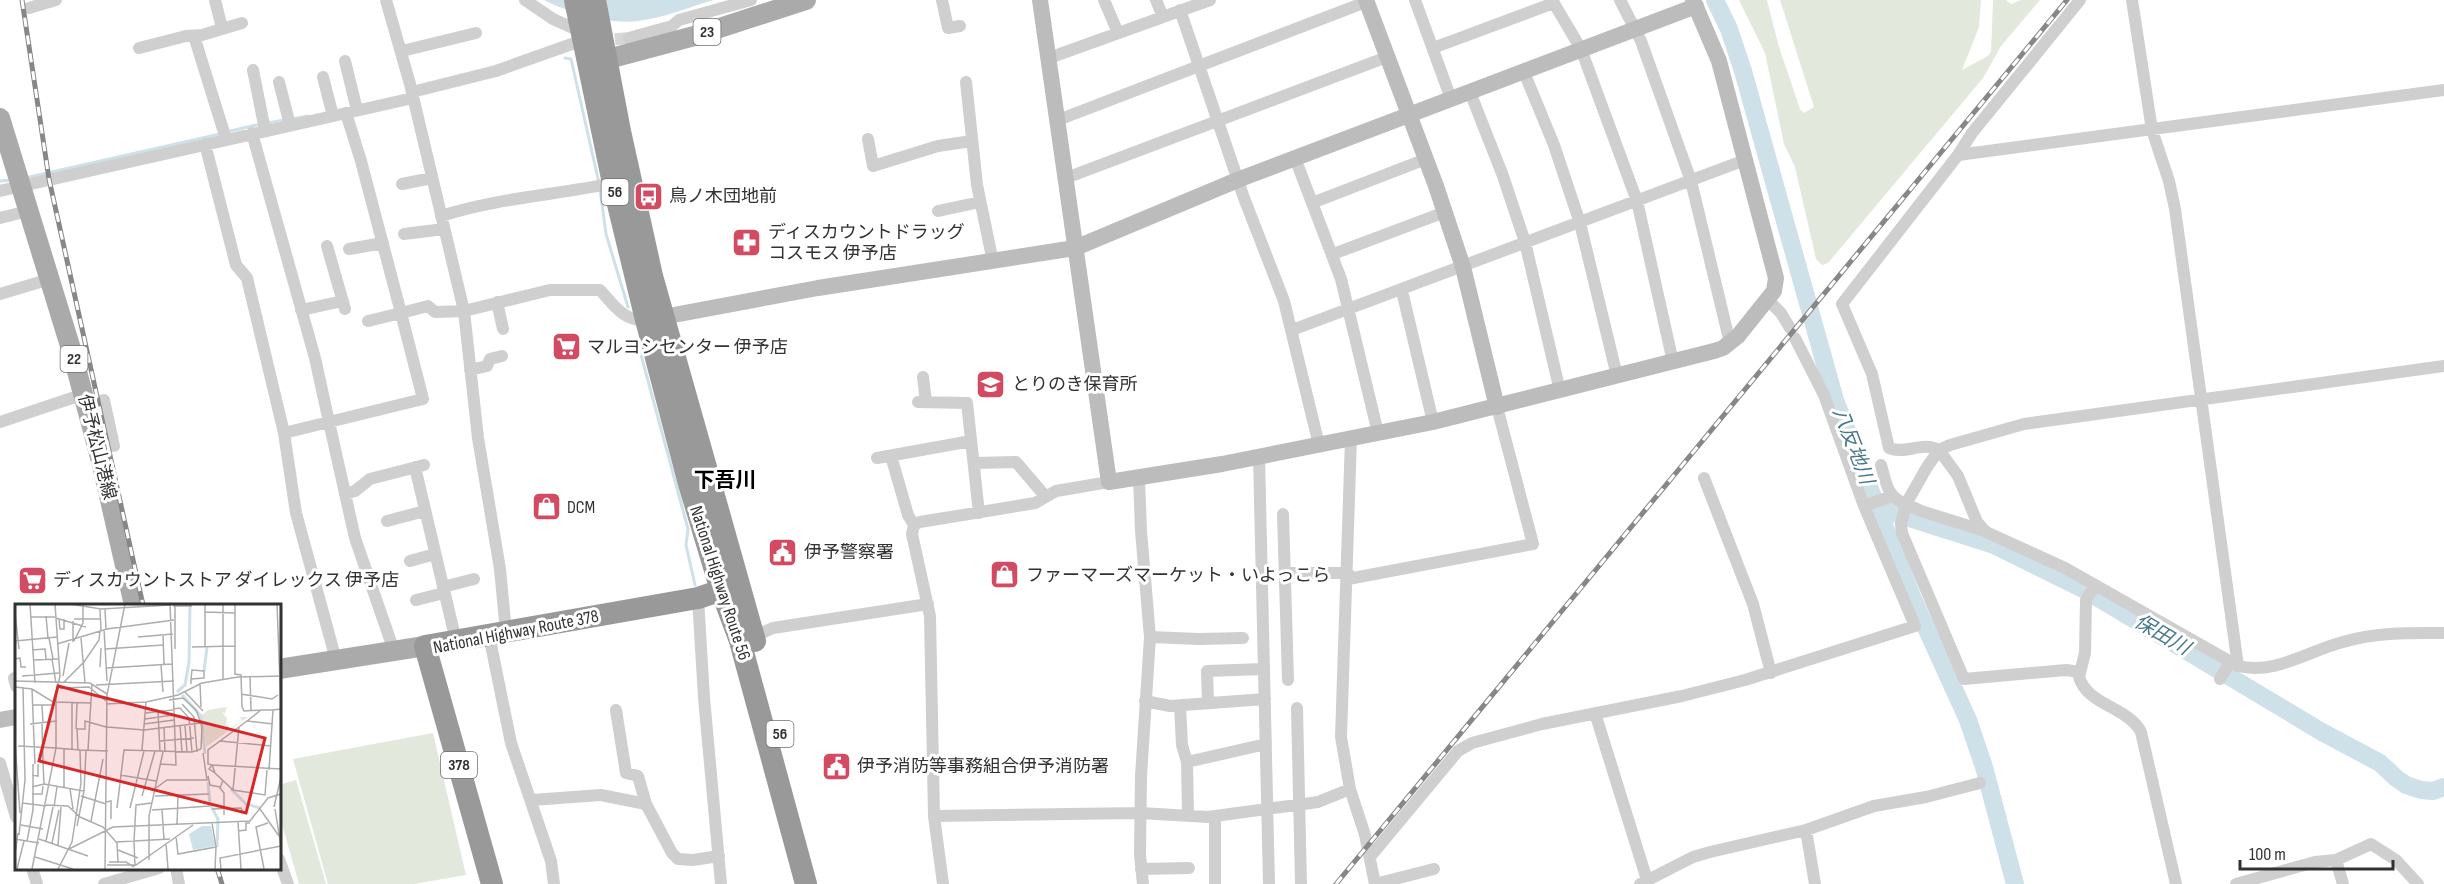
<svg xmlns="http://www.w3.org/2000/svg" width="2444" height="884" viewBox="0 0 2444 884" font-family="'Sofia Sans Condensed','Noto Sans JP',sans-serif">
  <rect width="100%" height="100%" fill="#fff"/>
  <path fill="#e3e8dc" d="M1739 0H1767L1779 47 1800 109 1804 113 1814 107 1780 0H1981L1979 27 1962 70 1988 56 1991 52 1993 0H2006L2011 4 2021 0H2040L2001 46 1983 78 1828 263 1822 265 1816 259 1795 167 1784 144 1765 53Z
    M433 733 466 875 414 884H328L293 759Z
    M296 780 326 884H299L279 814V785Z"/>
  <path fill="#cee0e8" d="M544 0H714C689 7 663 18 638 21 612 25 567 12 544 0Z"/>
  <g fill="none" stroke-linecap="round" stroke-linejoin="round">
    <path stroke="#cee0e8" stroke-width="3" d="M565 58 571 59 599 183
      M291 119 308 116
      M267 123 285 120
      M226 132 261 124
      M25 178 220 134
      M0 181 12 180
      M600 189 606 234 628 307
      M637 340 688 529 686 545 695 585"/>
    <path stroke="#cee0e8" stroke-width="18" d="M1715 0 1729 29 1743 71 1835 400 1913 599 1968 720 1984 767 2015 884
      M1873 498 1884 510 1994 545 2085 590 2322 732 2380 763 2396 778 2406 785 2421 790 2433 791 2444 787"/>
    <path stroke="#d6d6d6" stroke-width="12" stroke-dasharray="12 6" stroke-linecap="butt" d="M597 41 629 38"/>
    <path stroke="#cfcfcf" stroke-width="12" d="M215 0 222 28
      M386 0 410 84 464 311 478 438 500 569 506 632
      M525 0 553 19 584 33
      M942 0 948 28 960 26
      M1104 0 1118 33
      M1156 0 1163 17
      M1415 0 1451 99
      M1552 0 1581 49 1637 201 1673 362
      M1620 0 1641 41 1691 181 1730 343
      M2132 0 2152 130 2169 181 2175 209 2238 666C2275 675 2308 651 2343 642 2377 632 2410 633 2444 633
      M29 8 56 0
      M1180 10 1244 198 1284 301 1319 445
      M194 36 226 139
      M629 38 672 26 679 20 751 0
      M139 48 186 36 202 35 242 23
      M1433 48 1554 3
      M402 51 476 33
      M1049 58 1210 0
      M345 61 357 110
      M253 70 265 130
      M1524 72 1554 145 1580 223 1617 376
      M323 77 333 116
      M279 82 290 125
      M966 82 977 185 993 262
      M412 92 496 71 572 44
      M1470 92 1503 176 1525 242 1560 391
      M346 113 361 161 401 313 368 321
      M1058 120 1366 2
      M252 133 315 358 329 422 284 433
      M868 139 873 166 938 146 972 141
      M205 144 236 265 247 278 284 433 296 513 336 660
      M1958 155 2444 90
      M1295 158 1341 279 1378 433
      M1066 178 1387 57
      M402 184 432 178
      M0 191 413 98
      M1312 203 1426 159
      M938 211 980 202
      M441 216C497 198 556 195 613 183
      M0 218 28 211
      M404 234 444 229
      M327 246 345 309
      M349 249 383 243
      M1333 254 1445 212
      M1402 291 1433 422
      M0 294 50 279
      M1768 300 1781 313 1790 328
      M497 302 503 329
      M301 310 343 301
      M1292 330 1745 160
      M470 370 487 366 490 359 502 356
      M923 377 926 402
      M918 402 967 403 979 513
      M86 404 104 400 114 446
      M0 422 84 394
      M1351 438 1341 737 1350 789 1365 835 1375 884
      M891 456 908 515 914 525
      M1259 457 1269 884
      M877 458 971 441
      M974 463 1016 462 1045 496
      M1881 465C1886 482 1887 498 1906 504L1901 524 1902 533 1964 679 2066 670 2080 672
      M415 467 456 641
      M1139 478 1141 531 1150 637 1141 776 1140 855 1143 884
      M1704 478 1753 604 1771 673
      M345 494 355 491 370 479 424 465
      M1864 506 1892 496
      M1283 514 1288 680
      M387 521 425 511
      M1985 531 1921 511 1906 504 1927 467 1939 450C1922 441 1905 455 1889 448L1872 374 1842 304 1958 155 1972 133 2080 0
      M410 561 435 554
      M1285 573H1348
      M1348 579 1533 544 1497 407
      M2095 585 2086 600 2085 653 2079 677C2087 705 2128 707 2141 732L2176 884
      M443 587 474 579
      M698 598 704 698 721 884
      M416 600 444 593
      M489 635 511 743 551 861 554 884
      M1150 637 1199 639 1243 638
      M750 638 773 628 928 604
      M394 651 355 538 329 422 423 399 401 313 428 306 435 312 464 311 550 290H600C614 305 624 322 646 320
      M2238 666 2065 568 1986 532 1977 522 1958 476 1939 450 1950 445 2024 424 2444 366
      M14 678 16 686
      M2220 679 2230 662
      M1145 701 1170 706 1265 699
      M1208 703 1207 671 1264 669
      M1180 706 1182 745 1187 762 1188 816
      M1297 708 1301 884
      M616 710 626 773 638 776 646 804
      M1595 713 1647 880
      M1187 762 1266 744
      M0 763 16 817
      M532 800 601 795 646 804 672 853 678 859 693 860 719 856
      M934 816 1140 813 1208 817 1318 802 1350 789
      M1806 830 1815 884
      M1370 857 1458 751 1472 743 1542 724 1682 696 1745 680 1915 626 1864 506 1824 395 1795 338
      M279 859 288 884
      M2336 860 2343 884
      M32 868 37 884
      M176 868 179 884
      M1141 869 1189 868
      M104 884 159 868
      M943 884 934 816 930 616 912 534 914 525 920 522 1035 503 1056 491 1109 482
      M1215 884V816
      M1375 884 1434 869
      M1640 884 1693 857 1710 852 1806 830 1874 806 1926 797 1980 783
      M2236 884 2315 862 2336 860 2371 844 2396 860 2418 884"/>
    <path stroke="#bcbcbc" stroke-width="16" d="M1040 0 1109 482 1222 464 1433 422 1714 351 1723 348 1738 336 1774 291 1776 278 1719 61 1693 0
      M1366 0 1436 186 1463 267 1497 407
      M663 317 818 288 1075 248 1240 179 1696 6
      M0 720 16 717"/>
    <path stroke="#aaa" stroke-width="20" d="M593 63 698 35 806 0
      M0 118 71 349 102 465 134 605
      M279 669 425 646"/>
    <path stroke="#999" stroke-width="22" d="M575 0 614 188 646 320 689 484 721 590 740 641 806 884
      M595 0 620 131 652 276 755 641
      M492 884 425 646 698 598 734 586"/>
    <defs>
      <path id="rail" d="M22 0 49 179 143 605
        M217 868 222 884
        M1336 884 2067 0"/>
    </defs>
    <use href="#rail" stroke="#878787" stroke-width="5"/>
    <use href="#rail" stroke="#fff" stroke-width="3" stroke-dasharray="9" stroke-linecap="butt"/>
  </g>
  <defs>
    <symbol id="bus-square" viewBox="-11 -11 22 22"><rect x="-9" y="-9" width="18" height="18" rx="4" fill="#d24b62" stroke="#fff"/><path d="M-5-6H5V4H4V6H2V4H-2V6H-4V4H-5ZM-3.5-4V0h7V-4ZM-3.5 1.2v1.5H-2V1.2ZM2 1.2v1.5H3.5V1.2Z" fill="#fff"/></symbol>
    <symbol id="pharmacy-square" viewBox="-11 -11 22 22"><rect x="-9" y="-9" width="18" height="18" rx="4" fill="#d24b62" stroke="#fff"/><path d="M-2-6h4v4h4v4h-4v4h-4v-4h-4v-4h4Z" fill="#fff"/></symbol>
    <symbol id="supermarket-square" viewBox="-11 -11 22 22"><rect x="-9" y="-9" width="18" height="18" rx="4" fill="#d24b62" stroke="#fff"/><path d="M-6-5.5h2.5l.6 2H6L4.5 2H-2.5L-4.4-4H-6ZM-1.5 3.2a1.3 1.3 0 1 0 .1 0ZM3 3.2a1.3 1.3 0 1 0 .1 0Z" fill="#fff"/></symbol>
    <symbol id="school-square" viewBox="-11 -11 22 22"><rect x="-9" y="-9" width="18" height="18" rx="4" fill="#d24b62" stroke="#fff"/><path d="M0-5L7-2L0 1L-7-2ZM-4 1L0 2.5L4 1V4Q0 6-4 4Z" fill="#fff"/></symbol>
    <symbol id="shop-square" viewBox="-11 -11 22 22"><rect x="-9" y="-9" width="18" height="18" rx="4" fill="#d24b62" stroke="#fff"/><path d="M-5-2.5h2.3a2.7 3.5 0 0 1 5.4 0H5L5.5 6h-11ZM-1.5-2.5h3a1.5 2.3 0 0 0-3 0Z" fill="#fff"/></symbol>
    <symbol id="civic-square" viewBox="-11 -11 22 22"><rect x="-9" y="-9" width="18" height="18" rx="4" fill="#d24b62" stroke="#fff"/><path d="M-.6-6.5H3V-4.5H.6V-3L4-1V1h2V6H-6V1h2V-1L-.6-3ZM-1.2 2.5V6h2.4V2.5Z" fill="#fff"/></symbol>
  </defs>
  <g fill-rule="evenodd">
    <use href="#bus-square" x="632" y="180" width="33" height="33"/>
    <use href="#pharmacy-square" x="730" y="226" width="33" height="33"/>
    <use href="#supermarket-square" x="550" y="330" width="33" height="33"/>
    <use href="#school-square" x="974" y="368" width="33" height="33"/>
    <use href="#shop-square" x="530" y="490" width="33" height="33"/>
    <use href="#civic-square" x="766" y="536" width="33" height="33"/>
    <use href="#shop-square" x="988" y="558" width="33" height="33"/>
    <use href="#supermarket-square" x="16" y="564" width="33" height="33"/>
    <use href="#civic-square" x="820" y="750" width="33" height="33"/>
  </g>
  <g text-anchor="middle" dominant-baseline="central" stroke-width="6" stroke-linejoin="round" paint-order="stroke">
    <g fill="#fff" stroke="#707070" stroke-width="1.5">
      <rect x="693.5" y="19" width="27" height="26" rx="4.5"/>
      <rect x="601.5" y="179" width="27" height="26" rx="4.5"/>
      <rect x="60.5" y="346" width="27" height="26" rx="4.5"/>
      <rect x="766.5" y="721" width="27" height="26" rx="4.5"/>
      <rect x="441" y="752" width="36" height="26" rx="4.5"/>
    </g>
    <g font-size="16" font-weight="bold" fill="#323232">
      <text x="707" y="32">23</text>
      <text x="615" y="192">56</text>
      <text x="74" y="359">22</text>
      <text x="780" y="734">56</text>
      <text x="459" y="765">378</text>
    </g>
    <g font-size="18" fill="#323232" stroke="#fff" text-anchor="start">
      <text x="669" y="196">鳥ノ木団地前</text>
      <text x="768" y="232">ディスカウントドラッグ<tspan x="768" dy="21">コスモス 伊予店</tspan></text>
      <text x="587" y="347">マルヨシセンター 伊予店</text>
      <text x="1012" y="384">とりのき保育所</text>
      <text x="567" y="507">DCM</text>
      <text x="804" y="552">伊予警察署</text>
      <text x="1026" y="575">ファーマーズマーケット・いよっこら</text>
      <text x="53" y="580">ディスカウントストア ダイレックス 伊予店</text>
      <text x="857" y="766">伊予消防等事務組合伊予消防署</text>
    </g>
    <g font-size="18" fill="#323232" stroke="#fff">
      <text transform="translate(97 447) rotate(76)">伊予松山港線</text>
      <text transform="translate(720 583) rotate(72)">National Highway Route 56</text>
      <text transform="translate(516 632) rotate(-11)">National Highway Route 378</text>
    </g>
    <g font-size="20" font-style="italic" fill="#48788b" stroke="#fff">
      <text transform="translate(1853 446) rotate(69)">八反地川</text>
      <text transform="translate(2162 635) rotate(30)">保田川</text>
    </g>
    <g font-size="21" font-weight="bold" fill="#000" stroke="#fff">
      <text x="725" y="480">下吾川</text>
    </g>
  </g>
  <g transform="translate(15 604)">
    <rect width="266" height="266" fill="#fff"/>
    <path d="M212 103 210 109 207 108 212 114 209 129 212 118 214 125 227 117 225 113H233L191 143 187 111 193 106Z" fill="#e3e8dc"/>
    <path d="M187 222H196L200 242 178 246 174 230Z" fill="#cee0e8"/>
    <path fill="none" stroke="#cee0e8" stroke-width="3" d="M189 67 192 43M162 88 170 81 174 58 175 0M167 91 186 112 190 150M193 178 195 200 203 215 202 243M216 185 231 200 245 204"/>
    <path fill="none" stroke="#adadad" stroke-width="1.5" d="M15 0 20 79M40 0 45 72 41 89V144L65 146M55 0 86 5 155 1M220 0V70L226 71 227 102 229 107 246 106M262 0 266 105M158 2H177M85 5 86 26M90 5 91 25M190 8 220 9M0 9 4 45M31 12 33 34M16 13H40M41 14 71 23M44 15 45 25H49V15M59 15H85M58 17V38M89 25 92 77M148 31 149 60M123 33 158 30M34 34 38 55M66 34 70 79M0 37 42 33M59 37 68 19V0M42 40 92 25 159 16M177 43 220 42M190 43V0M90 45 148 41M160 45V0M17 46 30 45 31 55M0 55 5 54 6 63H11M37 55 41 79M18 56 43 55M146 61 148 88M85 63 86 44M92 64 157 60M7 72 44 69M48 72 54 39M235 72 236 106M208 75V0M0 77 75 79 92 90M48 79 69 58 84 36 85 27M185 79 186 103M176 80V75L177 66 189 67V74L176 75M81 81 159 77M0 83 17 85 38 98 76 99M45 84 74 83 91 97M17 85 20 160M170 88 188 107M226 90 257 95 263 91M154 96 168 94 181 106 187 122 186 145M57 99V145M91 100 131 98 163 91 187 79 223 73 266 72M167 100 179 113 182 148M17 101H41M27 101 28 119M158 105 165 104 174 114 177 148M143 108 145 148M130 109 158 106M130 115 158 111M232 117 246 106H258M15 120 42 117M27 120 28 160M129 120 159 116M165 121 167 148M170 121 172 148M92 123 129 126 186 119M149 123 150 148M224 123 218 186 250 191 252 166M61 125 62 99M145 137 179 134M205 137 256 142M0 139 5 209M3 142 41 144 17 265M63 146 62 125H70V117L91 123M73 146 77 80M127 146 131 98M28 159 29 180M145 160 161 161 155 0M254 166 258 106 266 105M200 169 194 165 197 161 193 160V146L232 117 258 120M17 171 23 172V160M105 171 141 177M193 172 195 181 205 183M208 176 205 184 209 189V211M17 183 29 180 69 187 62 222M49 184V144M141 184 152 176H192L188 149M55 185 58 205M218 186 200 169 197 161 266 165M69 187 71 146M17 190H27L28 182M66 192 91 200M127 192 140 147M140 192 194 190M91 198 96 197V215M7 199 31 202M31 201 53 202 65 213 88 223 102 239 103 258M39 203 42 183M259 203 266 173M102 204 109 146 177 148 186 145M115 204 129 147M197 205 226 204 229 210M245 205 264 232M260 205 266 242M137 206 195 202M147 206 149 236M76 217 88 155M223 218 226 265M197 219 201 243M6 221 28 225M162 221 163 192M223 227 231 226V219H235M4 231 10 176 8 83M161 232 163 250 201 243 200 265M0 235 24 239M24 235 73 252M12 237 18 206V160M31 237 38 203M119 237 121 201 137 199M101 238 155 235M119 238 120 262M37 239 44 206M151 239 153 265M43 241 46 203M54 245 98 223 235 217 253 194 266 190M103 246 123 254M0 250 3 229M20 253 58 265M134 256V212L148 148M94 258H111L119 263M92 261H121L178 221M2 265 9 237M43 265 57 238 66 179 65 146 93 147M90 265 92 91 110 0M206 265 205 254 266 242M249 265 241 223 253 219"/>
    <path fill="#d62828" fill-opacity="0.15" stroke="#d62828" stroke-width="3" d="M43 82 250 134 231 209 24 157Z"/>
    <rect width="266" height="266" fill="none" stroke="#323232" stroke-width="3"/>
  </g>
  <path d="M2240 860v9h153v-9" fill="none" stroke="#323232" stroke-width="3"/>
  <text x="2249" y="860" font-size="18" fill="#323232" stroke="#ffffff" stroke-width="4.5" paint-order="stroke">100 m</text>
</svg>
